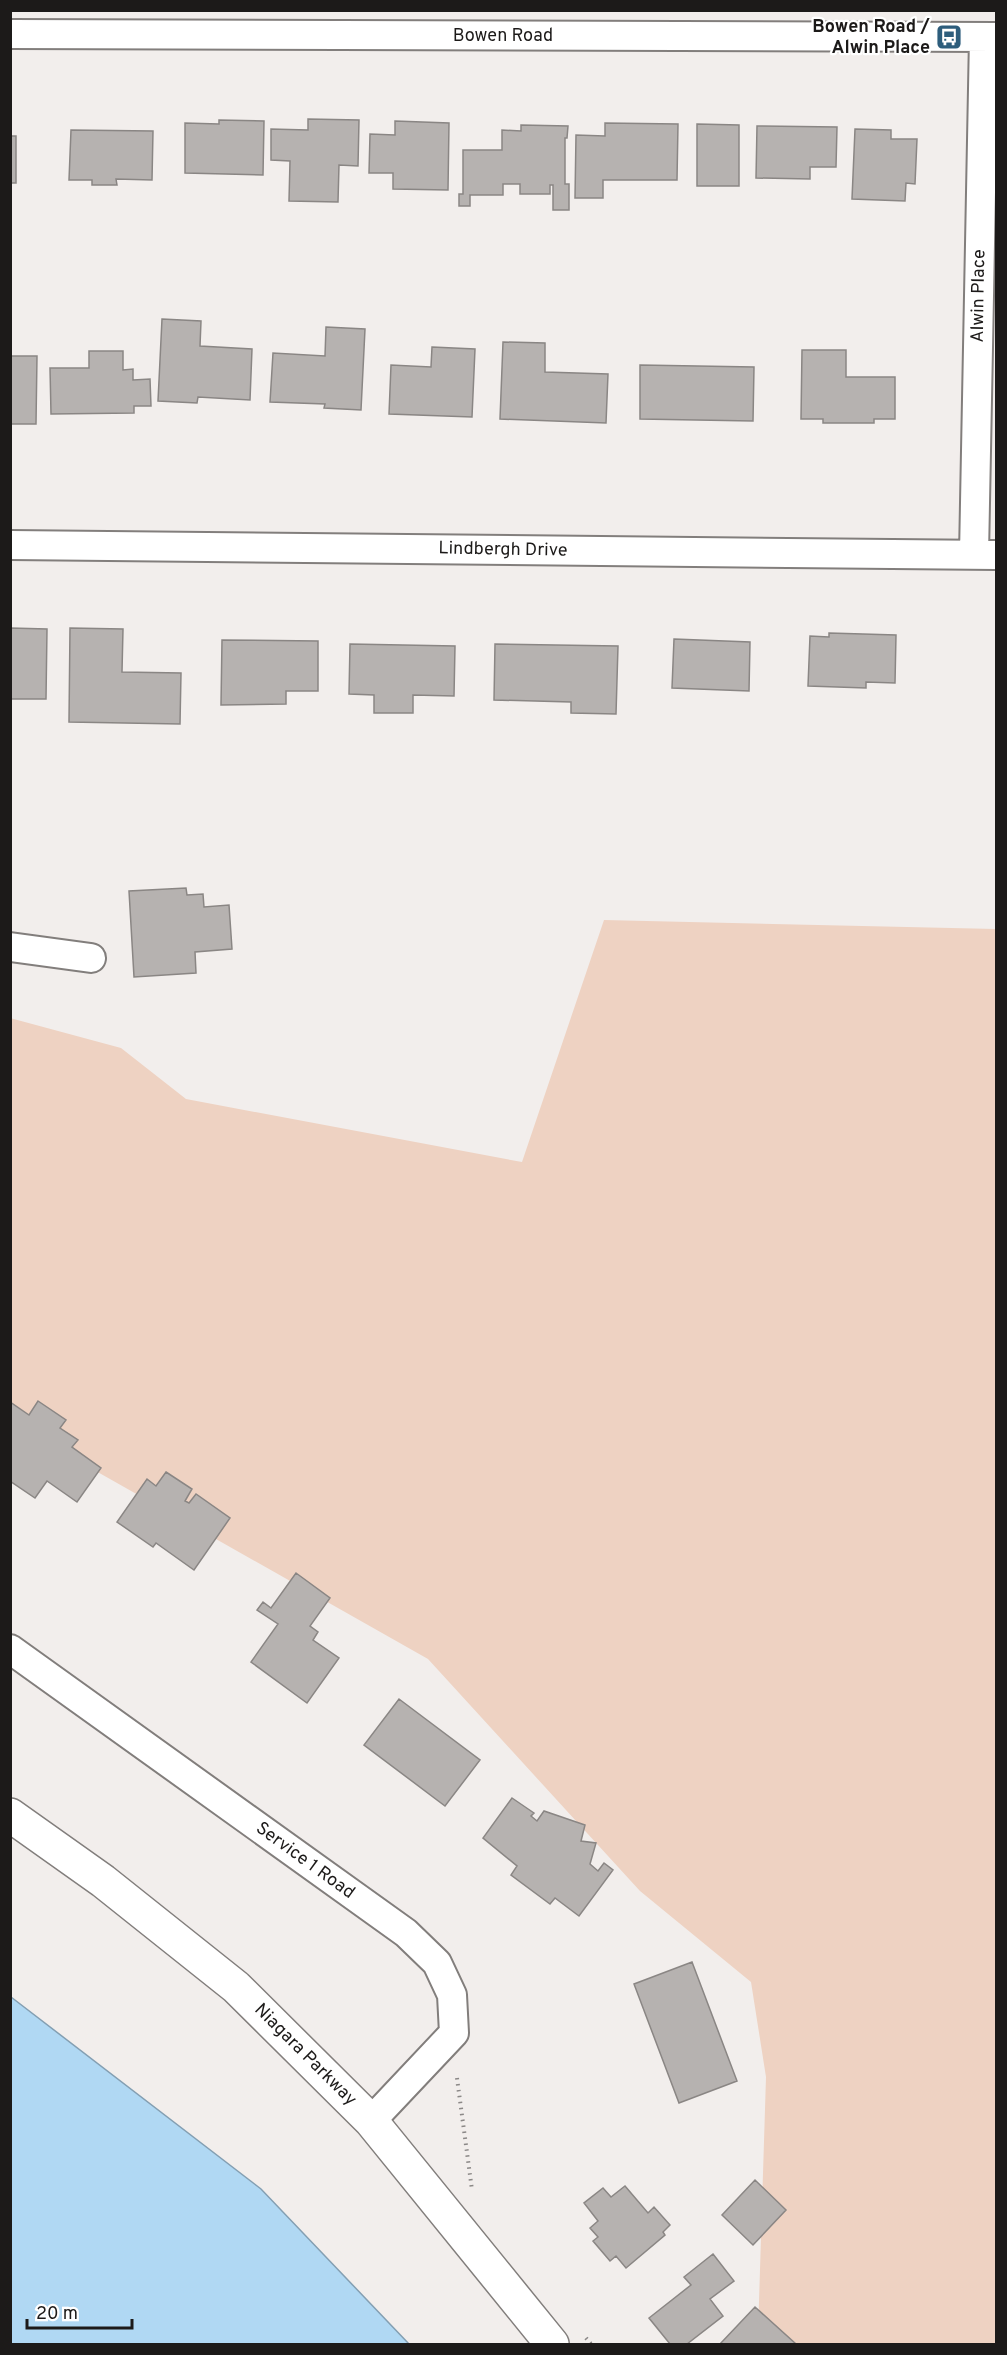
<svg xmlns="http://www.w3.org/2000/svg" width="1007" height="2355" viewBox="0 0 1007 2355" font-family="Overpass,sans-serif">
  <rect width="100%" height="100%" fill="#f2eeec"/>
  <path fill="#eed2c2" d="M604 920 996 929V2344H764L758 2334 766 2077 751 1982 640 1891 428 1659 11 1423 10 1018 121 1048 186 1099 522 1162Z"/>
  <path fill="#b0d8f3" stroke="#849fb2" stroke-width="1.5" d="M11 1997 261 2189 409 2344H11Z"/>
  <path fill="#b6b2b0" stroke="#8a8684" stroke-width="1.5" d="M308 119 359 120 358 166 339 165 338 202 289 201 290 161 271 160V129L308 130Z
    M219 120 264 121 263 175 185 173V123L219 124Z
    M395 121 449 123 448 190 393 189V173H369L370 134 395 135Z
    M605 123 678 124 677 180H603V198H575L576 135 605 136Z
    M697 124 739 125V186H697Z
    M521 125 568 126 567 138H565V184H569V210H553V185H550V194H520V184H503V195H470V206H459V194H463V150H502V130L521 131Z
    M757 126 837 127 836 167H810V179L756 178Z
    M855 129 891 130V139H917L915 184 906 183 905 201 852 199Z
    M71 130 153 131 152 180 116 179 117 185H92V180H69Z
    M10 136H16V183H10Z
    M162 319 201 321 200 346 252 349 250 400 198 397 197 403 158 401Z
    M326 327 365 329 361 410 324 408 325 404 270 402 273 353 325 356Z
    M503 342 545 343V372L608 374 606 423 500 419Z
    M432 347 475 349 472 417 389 414 391 365 431 367Z
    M802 350H846V377H895V419H874V423H823V419H801Z
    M89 351H123V370L133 369V380L150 379 151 406H134V413L51 414 50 368H89Z
    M10 356H37L36 424H10Z
    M640 365 754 367 753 421 640 419Z
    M10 628 47 629 46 699H10Z
    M70 628 123 629 122 672 181 673 180 724 69 722Z
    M829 633 896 635 895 683 866 682V688L808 686 810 636 829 637Z
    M674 639 750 642 749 691 672 688Z
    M222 640 318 641V691H286V704L221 705Z
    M350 644 455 646 454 696 413 695V713H374V695L349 694Z
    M495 644 618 646 616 714 571 713V702L494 700Z
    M186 888 187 895 203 894 204 907 229 905 232 949 195 952 196 973 134 977 129 891Z
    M38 1401 66 1420 60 1428 78 1440 72 1447 101 1468 77 1502 47 1481 35 1498 10 1481V1402L29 1415Z
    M166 1472 192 1489 185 1501 189 1503 196 1494 230 1518 194 1570 156 1543 153 1547 117 1522 147 1479 156 1486Z
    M296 1573 330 1598 310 1626 318 1632 313 1640 339 1658 307 1703 251 1662 278 1624 257 1610 263 1602 271 1608Z
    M399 1699 480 1760 445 1806 364 1745Z
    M512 1798 534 1813 531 1816 537 1821 544 1811 585 1825 581 1841 596 1843 590 1864 598 1871 604 1863 613 1870 579 1916 555 1898 550 1904 511 1875 517 1866 483 1838Z
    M692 1962 737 2081 679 2103 634 1984Z
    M755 2180 786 2210 753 2245 722 2215Z
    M625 2186 648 2213 654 2207 670 2225 663 2232 665 2235 626 2268 616 2256 610 2261 593 2241 598 2237 590 2228 598 2221 584 2203 603 2188 611 2197Z
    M713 2254 734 2281 710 2299 723 2316 687 2344H670L649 2318 691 2285 684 2277Z
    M755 2307 796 2344H720Z"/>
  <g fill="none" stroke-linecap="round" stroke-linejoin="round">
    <defs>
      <path id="street" d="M10 34 996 37
        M10 545 996 555
        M974 555 984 37
        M10 947 91 958
        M10 1649 406 1933 437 1963 452 1995 454 2033 371 2121"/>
      <path id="secondary" d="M10 1815 103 1881 236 1987 371 2121 552 2344"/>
    </defs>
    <use href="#street" stroke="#827e7c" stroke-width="32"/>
    <use href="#secondary" stroke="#827e7c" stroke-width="36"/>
    <path stroke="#8b8887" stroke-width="4" stroke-dasharray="1.5 4.5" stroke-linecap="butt" d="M457 2078 472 2190
      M586 2338 591 2344"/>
    <use href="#street" stroke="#fff" stroke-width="28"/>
    <use href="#secondary" stroke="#fff" stroke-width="33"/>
  </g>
  <defs>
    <symbol id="bus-square" viewBox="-11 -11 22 22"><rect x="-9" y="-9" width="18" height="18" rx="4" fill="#2d5d7c" stroke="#fff"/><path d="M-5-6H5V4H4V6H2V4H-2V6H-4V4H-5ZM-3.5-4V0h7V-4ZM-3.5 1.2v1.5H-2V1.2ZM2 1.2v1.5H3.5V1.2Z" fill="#fff"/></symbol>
  </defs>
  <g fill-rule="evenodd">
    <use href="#bus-square" x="934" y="22" width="30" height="30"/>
  </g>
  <g text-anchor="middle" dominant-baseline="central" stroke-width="4.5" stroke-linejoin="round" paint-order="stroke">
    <g font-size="18" font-weight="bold" fill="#1c1a19" stroke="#fff" text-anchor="end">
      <text x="930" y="27">Bowen Road /<tspan x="930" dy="21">Alwin Place</tspan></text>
    </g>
    <g font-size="18" fill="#1c1a19" stroke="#fff">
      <text x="503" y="36">Bowen Road</text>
      <text transform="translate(979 296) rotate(-89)">Alwin Place</text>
      <text transform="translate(503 550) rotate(1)">Lindbergh Drive</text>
      <text transform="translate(305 1861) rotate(36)">Service 1 Road</text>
      <text transform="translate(305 2055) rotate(45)">Niagara Parkway</text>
    </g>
  </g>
  <rect width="1007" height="2355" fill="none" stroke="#1c1a19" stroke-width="24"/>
  <path d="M27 2319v9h105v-9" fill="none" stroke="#1c1a19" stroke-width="3"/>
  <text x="36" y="2319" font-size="18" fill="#1c1a19" stroke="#ffffff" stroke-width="4.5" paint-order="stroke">20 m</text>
</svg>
